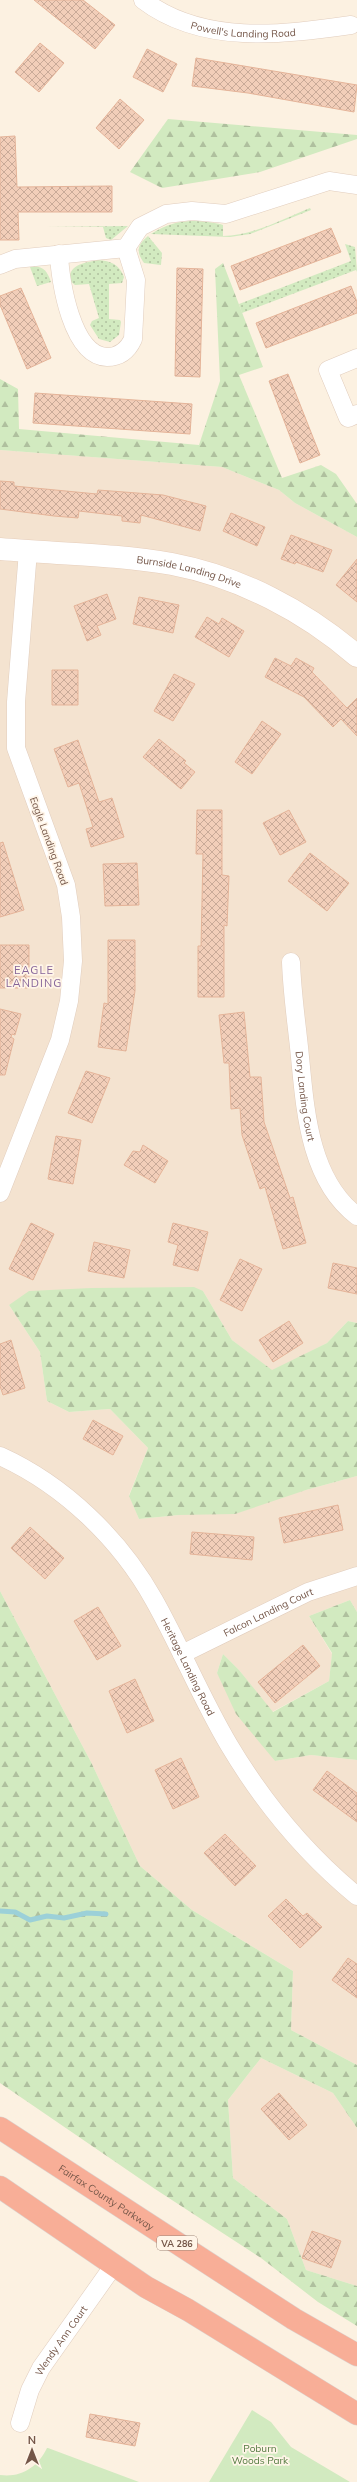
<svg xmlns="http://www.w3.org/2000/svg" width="357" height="2482" viewBox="0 0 357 2482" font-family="Mulish,sans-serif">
  <defs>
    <pattern id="grass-dots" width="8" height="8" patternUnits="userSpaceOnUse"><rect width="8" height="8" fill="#d2eac0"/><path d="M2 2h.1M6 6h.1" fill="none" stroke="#afc09e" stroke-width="1.8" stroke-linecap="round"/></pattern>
    <pattern id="forest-firs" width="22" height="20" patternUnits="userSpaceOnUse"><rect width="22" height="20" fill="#d2eac0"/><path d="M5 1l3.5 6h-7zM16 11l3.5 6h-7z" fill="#afc09e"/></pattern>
    <pattern id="building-cross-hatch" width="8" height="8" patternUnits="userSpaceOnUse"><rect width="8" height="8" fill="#f2ceb9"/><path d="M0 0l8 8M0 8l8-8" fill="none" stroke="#c9aa98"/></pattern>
  </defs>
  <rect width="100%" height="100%" fill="#fcf1e1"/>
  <path fill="#f4e3d0" d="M0 450 222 467 279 490 295 503 357 537V1323L348 1321 327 1343 272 1371 232 1340 203 1291 91 1288 9 1305 40 1352 47 1401 69 1412 110 1409 148 1448 129 1495 139 1519 179 1515 306 1490 357 1476V1612L350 1600 309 1616 332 1654 329 1681 272 1712 239 1670 223 1654 217 1673 275 1761 311 1755 357 1760V2065L291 2030 293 1971 192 1910 140 1866 91 1762 0 1591Z
    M261 2058 333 2093 357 2128V2286L306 2270 287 2219 233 2178 228 2100Z"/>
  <path fill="url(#grass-dots)" d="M310 208 311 210 250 234 230 237 151 234C174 219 194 219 220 224L223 225V236C252 236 283 219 310 208Z
    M128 226 111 240 106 238 103 227H46Z
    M148 236 162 253 161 265 144 263C136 252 137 245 148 236Z
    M345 244 355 247 357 272 356 270 242 313 239 304 351 261Z
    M98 260C111 261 119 264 124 277L122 283 109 284V319L120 320 121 322 119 335 110 342 99 339 90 325 92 321 99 318 89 284 75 285 70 281C68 264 85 263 98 260Z
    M30 267C42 265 47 270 51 282L37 286Z"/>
  <path fill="url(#forest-firs)" d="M168 119 357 135V139L260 172 162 188 130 172Z
    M223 263 263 367 239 375 282 478 321 465 336 474 357 504V537L295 503 279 490 222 467 0 450V379L18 389 19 429 199 445 220 381 215 269Z
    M194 1287 203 1291 232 1340 272 1370 327 1343 348 1321 357 1323V1476L306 1490 235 1514 179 1515 139 1519 129 1496 148 1448 110 1409 69 1412 47 1401 40 1352 9 1305 29 1291 91 1288Z
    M0 1591 91 1762 140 1866 192 1910 293 1971 291 2030 357 2065V2128L333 2093 261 2058 228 2100 233 2178 287 2219 306 2270 357 2286V2326L318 2302 261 2258 155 2189 0 2083Z
    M350 1600 357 1612V1760L311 1755 275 1761 236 1714 217 1673 223 1654 239 1670 273 1712 329 1681 332 1653 309 1616Z"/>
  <path fill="#d2eac0" d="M252 2410 271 2422 291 2447 350 2482H209Z
    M47 2448H48L139 2482H0V2475C21 2478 38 2467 47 2448Z"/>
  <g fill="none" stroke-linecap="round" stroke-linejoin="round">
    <path stroke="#9cd0d8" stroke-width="5" d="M0 1911 15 1912 30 1920 47 1916 64 1918 87 1913 106 1914"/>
  </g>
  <path fill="url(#building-cross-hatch)" stroke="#e5b499" d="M34 0H83L115 25 95 49Z
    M40 43 64 63 39 92 15 72Z
    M147 49 177 64 163 92 133 77Z
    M196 58 357 85 354 112 248 93 192 86Z
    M120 99 144 120 119 149 96 128Z
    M15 136 17 187 112 186V212H18L19 240H0V137Z
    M331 228 341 252 240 290 231 266Z
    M177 268 203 269 200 377 175 376Z
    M351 286 357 302V313L266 348 256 323Z
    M21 288 51 358 27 369 0 305V296Z
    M288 374 320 455 300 463 269 381Z
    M35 393 192 404 190 434 33 423Z
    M0 481 14 482V486L97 494 98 490 163 495 206 506 200 531 141 515 140 523 122 521V516L79 511 78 518 54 516 0 509Z
    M231 513 265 527 257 546 223 531Z
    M291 535 332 550 323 572 296 562 295 564 281 559Z
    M357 559V602L336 585Z
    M107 594 116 619 97 626 101 635 87 641 74 606Z
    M139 597 179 605 173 633 133 624Z
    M207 617 219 624 222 618 244 631 229 657 195 637Z
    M275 658 291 666 296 658 314 668 312 672 347 708 357 698V736L341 719 333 727 304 697 265 677Z
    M52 670H78V705H52Z
    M174 674 195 684 173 721 154 711Z
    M262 721 281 734 252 774 235 762Z
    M159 739 186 761 184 763 195 772 181 789 143 757Z
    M78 740 99 802 112 798 124 837 91 847 86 829 93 827 79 783 68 787 54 749Z
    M197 810H222V875L229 876 227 926 224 925V997H198V946H201L203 854H196Z
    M289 810 306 842 280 855 263 823Z
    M3 842 24 910 0 917V843Z
    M310 853 349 883 327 911 288 881Z
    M137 863 139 905 105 906 103 864Z
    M108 940H135V991L126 1051 98 1047 104 1003 108 1004Z
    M0 945H29V988H0Z
    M0 1009 21 1014 15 1035 12 1034 11 1037 14 1039 5 1075H0Z
    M244 1012 250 1077H261L264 1122 290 1198 293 1197 306 1243 283 1249 265 1187 260 1189 242 1135 240 1108 231 1109 229 1063H224L219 1015Z
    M86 1071 110 1078 92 1123 68 1113Z
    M56 1136 81 1140 73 1184 48 1179Z
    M143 1145 168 1161 155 1183 124 1165 133 1151 140 1152Z
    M31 1223 54 1234 33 1280 9 1269Z
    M173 1223 208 1232 198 1271 173 1265 178 1245 168 1242Z
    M94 1242 130 1250 124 1278 88 1271Z
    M240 1259 262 1269 242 1311 220 1300Z
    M333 1263 357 1268V1294L328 1288Z
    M289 1321 303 1343 273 1362 259 1340Z
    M11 1340 25 1388 3 1395 0 1386V1344Z
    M93 1420 123 1436 113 1455 83 1439Z
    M338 1505 343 1530 284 1543 279 1518Z
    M30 1527 64 1558 45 1579 11 1548Z
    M192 1532 254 1537 252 1560 190 1554Z
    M98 1607 121 1646 97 1660 74 1621Z
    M303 1645 320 1666 275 1703 258 1682Z
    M135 1679 154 1721 127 1733 109 1691Z
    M181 1758 199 1797 173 1809 155 1770Z
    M327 1771 357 1793V1822L313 1790Z
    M225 1834 256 1866 235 1886 204 1853Z
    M286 1899 303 1916 307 1913 322 1927 300 1948 268 1916Z
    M348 1958 357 1964V1998L332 1980Z
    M279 2093 307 2125 289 2140 261 2109Z
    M312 2231 341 2241 331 2268 302 2258Z
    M90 2414 140 2423 135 2446 86 2437Z"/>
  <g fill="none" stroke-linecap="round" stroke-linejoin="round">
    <defs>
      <g id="street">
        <path id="s1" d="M143 0C202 45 282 35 351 25"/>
        <path d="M59 254C60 282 72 356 107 357 120 357 128 350 133 339L136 280 126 248"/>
        <path d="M0 265 15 259 126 248 140 227 166 214 192 211 226 214 329 181 357 185"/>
        <path d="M357 358 328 370 348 418 357 414"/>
        <path id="s2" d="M291 962C292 991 296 1019 299 1047 305 1104 307 1178 357 1216"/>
        <path d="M0 1193 60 1040 69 1001 73 961 71 917 66 885 16 748V702L28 551"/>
        <path id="s3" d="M0 1456C64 1485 120 1539 154 1600 181 1648 201 1698 229 1745 263 1802 306 1854 357 1896"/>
        <path id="s4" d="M182 1654 308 1592 357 1576"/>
        <path id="s5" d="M20 2423 30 2390 41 2368 114 2265"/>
      </g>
      <g id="secondary">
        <path id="s6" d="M0 549C57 554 115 554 172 564 240 577 305 611 357 656"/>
      </g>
      <g id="highway">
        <path id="s7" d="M0 2128 294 2319 357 2355"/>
        <path d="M0 2187 146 2287 188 2310 357 2414"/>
      </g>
    </defs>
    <use href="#street" stroke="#e1cdbd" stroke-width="19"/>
    <use href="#secondary" stroke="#e6cebb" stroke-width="23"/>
    <use href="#highway" stroke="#dbd3cf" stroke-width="23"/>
    <use href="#street" stroke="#fff" stroke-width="18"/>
    <use href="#secondary" stroke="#fff" stroke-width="22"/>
    <use href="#highway" stroke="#f8ae97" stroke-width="22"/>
  </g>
  <g text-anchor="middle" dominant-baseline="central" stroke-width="3.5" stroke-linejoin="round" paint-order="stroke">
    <rect fill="#fff5e8" stroke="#9e8678" stroke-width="1" x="157" y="2236" width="40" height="14" rx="3"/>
    <g font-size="9" font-weight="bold" fill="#745648">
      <text x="177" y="2243">VA 286</text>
    </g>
    <g font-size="10" fill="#745648" stroke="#fff5e8">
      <text stroke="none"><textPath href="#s1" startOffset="107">Powell's Landing Road</textPath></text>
      <text stroke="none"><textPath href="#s6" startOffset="191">Burnside Landing Drive</textPath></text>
      <text transform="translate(49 841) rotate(70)">Eagle Landing Road</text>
      <text stroke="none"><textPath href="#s2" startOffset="135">Dory Landing Court</textPath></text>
      <text stroke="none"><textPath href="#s4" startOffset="96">Falcon Landing Court</textPath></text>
      <text stroke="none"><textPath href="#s3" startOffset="289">Heritage Landing Road</textPath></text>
      <text stroke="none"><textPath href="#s7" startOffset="127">Fairfax County Parkway</textPath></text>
      <text stroke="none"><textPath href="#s5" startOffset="93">Wendy Ann Court</textPath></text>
    </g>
    <g font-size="10" fill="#537a40" stroke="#fff5e8">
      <text x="260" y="2448">Poburn<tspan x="260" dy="12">Woods Park</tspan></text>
    </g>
    <g font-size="11" letter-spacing="1" fill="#856398" stroke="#fff5e8">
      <text x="34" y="970">EAGLE<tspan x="34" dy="13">LANDING</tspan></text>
    </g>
  </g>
  <g transform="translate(32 2450)" stroke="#fff5e8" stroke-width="3" paint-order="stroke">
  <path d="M0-3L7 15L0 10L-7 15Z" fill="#745648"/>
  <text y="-6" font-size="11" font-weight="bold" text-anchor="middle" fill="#745648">N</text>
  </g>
</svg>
